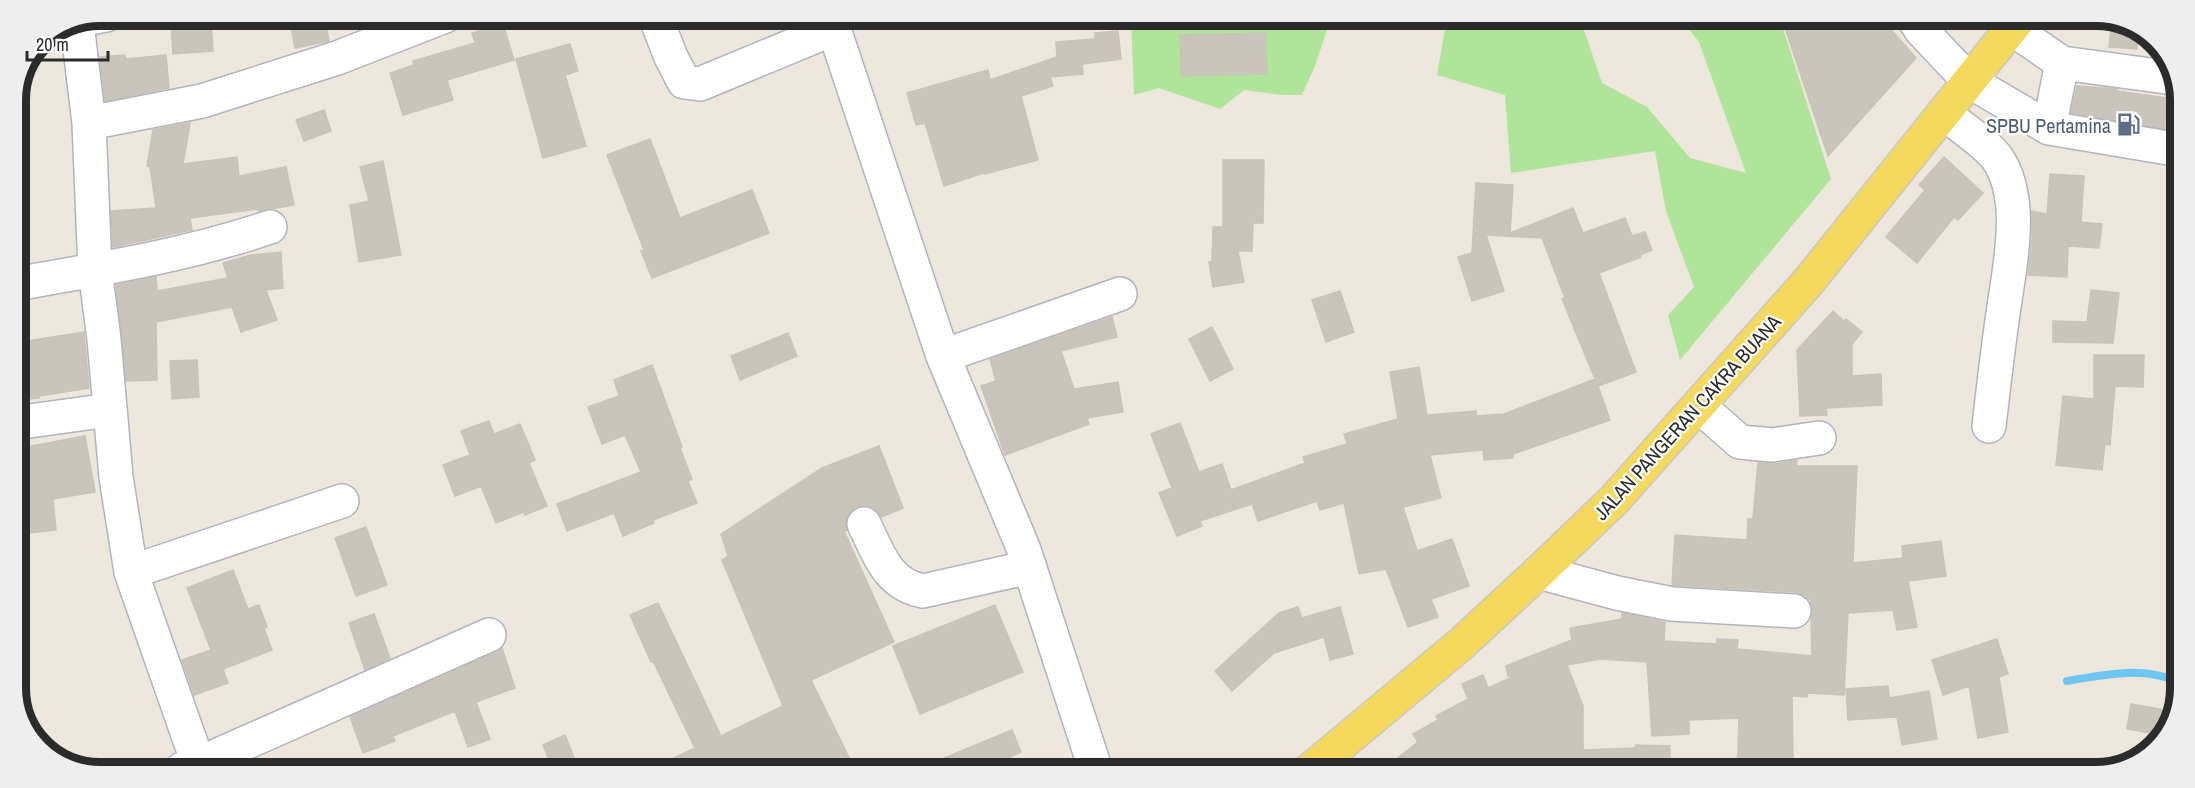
<svg xmlns="http://www.w3.org/2000/svg" width="2195" height="788" viewBox="0 0 2195 788" font-family="'Archivo Narrow',sans-serif">
  <rect width="100%" height="100%" fill="#ede7dd"/>
  <path fill="#afe599" d="M1131 17 1331 18 1315 66 1302 95H1281L1244 90 1220 109 1159 88 1134 95Z
    M1447 18H1580L1602 83 1647 107 1690 158 1746 173 1699 42 1680 18 1780 19 1831 179 1680 360 1668 315 1694 287 1666 211 1655 151 1511 173 1505 95 1437 75Z"/>
  <g fill="none" stroke-linecap="round" stroke-linejoin="round">
    <path stroke="#6ec7f2" stroke-width="8" d="M2067 681C2102 675 2142 666 2176 681"/>
  </g>
  <path fill="#c9c5bc" stroke="#c9c4b7" stroke-width="1.5" d="M289 15H324L329 41 295 48Z
    M211 19 213 51 173 54 171 21Z
    M1782 19H1882L1916 58 1828 156Z
    M2112 19H2123L2138 31 2137 49 2109 47Z
    M503 24 514 60 447 80 453 100 403 115 390 73 414 65 413 61 475 43 472 33Z
    M1118 31 1121 59 1082 64 1083 74 1050 77 1053 86 1021 96 1038 160 985 174 984 173 944 186 925 123 916 125 907 93 988 70 990 80 1057 57 1056 42 1095 39V33Z
    M1266 33 1267 74 1181 76 1180 35Z
    M570 44 578 71 565 75 586 146 543 158 516 59Z
    M125 55 126 59 166 55 169 88 105 101 100 57Z
    M2077 86 2117 89V91L2180 100V132L2071 113Z
    M324 110 331 131 304 141 296 120Z
    M190 123 183 164 237 157 239 176 286 167 294 205 258 211V209L190 218 192 230 113 247 111 211 156 208 150 167 147 166 153 130Z
    M650 139 680 218 752 190 769 233 652 278 641 251 644 250 607 155Z
    M1944 157 1983 193 1958 220 1954 217 1917 263 1886 237 1925 190 1919 185Z
    M1223 160H1264L1263 223H1253L1252 251H1238L1244 282 1213 287 1209 262H1212L1213 227H1223Z
    M383 161 401 255 359 262 350 205 369 201 360 167Z
    M2050 174 2084 176 2081 222 2102 224 2099 248 2068 246 2067 277 2028 275 2032 239V211L2047 214Z
    M1476 183 1513 185 1510 233 1573 208 1583 233 1625 218 1632 236 1645 232 1652 250 1640 255 1641 257 1599 273 1636 372 1598 386 1610 420 1513 454V458L1484 460 1483 450 1430 455 1441 498 1403 507 1417 551 1452 539 1469 586 1431 599 1438 617 1408 627 1386 569 1359 574 1344 503 1320 510 1317 501 1258 521 1252 504 1200 521 1202 526 1177 536 1159 493 1172 488 1151 434 1180 423 1199 472 1222 464 1231 490 1305 463 1303 457 1347 444 1344 434 1398 419 1390 372 1419 367 1427 415 1476 411V416L1504 414 1595 379 1562 299 1565 298 1542 238 1486 235 1504 291 1472 301 1458 257 1472 253Z
    M281 252 283 288 266 290 277 320 241 332 232 307 156 322 157 380 126 381 116 285 156 277 157 291 228 278 223 263 251 255Z
    M2091 290 2119 293 2113 343 2053 342V321L2087 322Z
    M1340 291 1354 332 1326 342 1312 300Z
    M1833 311 1844 321 1846 319 1862 332 1852 344V376L1881 374 1882 405 1826 408 1827 415 1800 416 1797 350Z
    M1112 317 1117 337 1061 351 1074 389 1118 382 1123 412 1087 418 1089 424 1005 455 981 386 996 381 990 359Z
    M1212 327 1233 369 1210 381 1189 339Z
    M84 332 89 388 39 396V398L15 400V343Z
    M788 333 797 356 740 380 731 356Z
    M2094 355H2144L2143 387 2115 386 2110 445 2105 444 2102 470 2056 465 2063 396 2094 399Z
    M197 360 199 397 172 399 170 361Z
    M652 365 682 447 680 448 692 479 688 481 697 503 653 520 654 523 623 536 614 513 567 531 557 504 641 472 625 435 602 444 588 407 619 396 614 380Z
    M489 421 494 434 520 424 535 460 529 463 547 506 525 515 524 512 496 523 481 486 455 496 443 465 470 455 461 431Z
    M85 436 95 492 53 499 56 530 20 534 15 494V449Z
    M879 446 903 508 881 517 874 508 865 505 856 507 848 514 845 522 847 530 844 531 894 642 811 680 855 770H648L695 748 653 661 651 662 630 615 658 603 721 736 783 706 722 560 728 556 721 534 822 468Z
    M1797 460 1796 466H1857L1853 563 1903 558 1902 546 1941 541 1946 576 1908 581 1917 627 1897 630 1893 610 1848 613 1844 695 1808 693 1807 697 1792 696 1793 757 1764 758 1761 772H1734L1738 753 1739 718 1689 720V734L1652 736 1647 662 1601 659 1567 665 1583 706V750L1635 748 1636 745 1670 746V772L1381 771 1418 742 1413 734 1438 720 1436 716 1468 699 1462 684 1483 675 1488 688 1517 675 1508 676 1506 666 1572 640 1570 628 1622 619V613L1665 622 1664 641 1717 644V639L1738 640 1737 649 1812 656 1811 619 1813 611 1810 600 1804 595 1795 592 1672 585 1675 535 1747 540 1748 519H1753L1758 462 1774 464Z
    M366 527 387 585 356 596 335 538Z
    M233 570 248 609 259 605 267 627 264 628 272 650 223 669 228 683 194 695 182 660 211 650 187 588Z
    M995 605 1023 672 920 714 893 646Z
    M1298 607 1302 618 1340 607 1353 654 1330 660 1324 637 1274 653 1232 691 1215 671 1279 613Z
    M374 614 390 658 365 670 349 623Z
    M1997 639 2008 674 1999 677 2008 732 1978 738 1969 686 1943 695 1932 660Z
    M502 648 515 688 476 702 490 739 468 747 455 711 393 736 395 741 363 753 350 717 497 652Z
    M1888 686 1889 698 1929 691 1937 739 1902 745 1897 717 1848 720 1846 689Z
    M2131 704 2176 712V716L2162 735 2127 729Z
    M1012 730 1021 752 978 771 915 770Z
    M565 735 579 770H553L543 745Z"/>
  <g fill="none" stroke-linecap="round" stroke-linejoin="round">
    <defs>
      <path id="minor" d="M655 16 671 57 684 82 700 84 835 28
        M95 17 106 15
        M830 17 943 356 1024 550 1096 771
        M1914 19 1921 30 1969 81 2049 128 2174 149
        M77 24 89 123 95 270 104 339 116 477 131 572 200 769
        M2011 28 2062 63 2166 77
        M1944 113C1958 125 1987 144 1997 158 2027 201 2008 272 2002 321 1997 356 1993 391 1989 426
        M89 123 202 101 337 58 445 16
        M2049 128 2062 63
        M15 284C101 269 188 255 270 227
        M943 356 1120 294
        M1699 406 1740 442 1772 445 1819 438
        M15 423 109 410
        M864 524C879 554 887 584 923 591L1030 567
        M131 572 342 501
        M1539 572 1617 593 1672 604 1794 611
        M182 769 198 764 489 635"/>
      <path id="major" d="M1309 771 1461 644 1539 572 1614 500 1809 281 2019 19"/>
    </defs>
    <use href="#minor" stroke="#b1b3bf" stroke-width="36"/>
    <use href="#major" stroke="#c8c8c8" stroke-width="36"/>
    <use href="#minor" stroke="#fff" stroke-width="33"/>
    <use href="#major" stroke="#f4d95c" stroke-width="33"/>
  </g>
  <defs>
    <symbol id="fuel-bare" viewBox="-9 -9 18 18"><path d="M-5.5-6h7V0h2V4h1.3V-2.5L3-4.5l.8-.8L6-3V5H2.5V1h-1V6h-7ZM-4.2-4.7v3.2H.2V-4.7Z" fill="#5c6f8a" stroke="#fff" stroke-width="2.5" paint-order="stroke"/></symbol>
  </defs>
  <g fill-rule="evenodd">
    <use href="#fuel-bare" x="2112" y="108" width="33" height="33"/>
  </g>
  <g text-anchor="middle" dominant-baseline="central" stroke-width="4.5" stroke-linejoin="round" paint-order="stroke">
    <g font-size="20" fill="#4e5e75" stroke="#fff" text-anchor="end">
      <text x="2111" y="125">SPBU Pertamina</text>
    </g>
    <g font-size="20" fill="#2b2b2b" stroke="#fff">
      <text transform="translate(1687 417) rotate(-48)">JALAN PANGERAN CAKRA BUANA</text>
    </g>
  </g>
  <path d="M0 0H2195V788H0ZM100 26H2096A74 74 0 0 1 2170 100V688A74 74 0 0 1 2096 762H100A74 74 0 0 1 26 688V100A74 74 0 0 1 100 26Z" fill="#eee" fill-rule="evenodd"/>
  <path fill="none" stroke="#2b2b2b" stroke-width="8" d="M100 26H2096A74 74 0 0 1 2170 100V688A74 74 0 0 1 2096 762H100A74 74 0 0 1 26 688V100A74 74 0 0 1 100 26Z"/>
  <path d="M27 51v9h81v-9" fill="none" stroke="#2b2b2b" stroke-width="3"/>
  <text x="36" y="51" font-size="18" fill="#2b2b2b" stroke="#ffffff" stroke-width="4.5" paint-order="stroke">20 m</text>
</svg>
